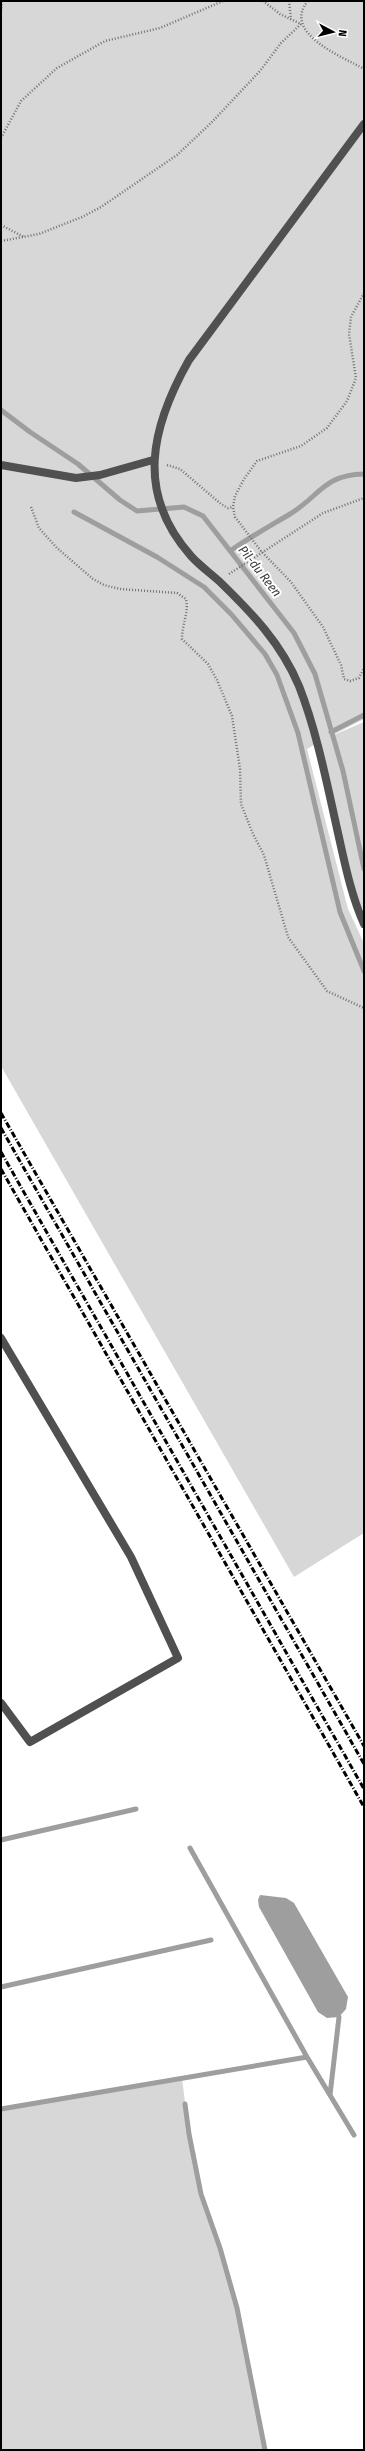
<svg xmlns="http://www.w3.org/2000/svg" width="365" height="2451" viewBox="0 0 365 2451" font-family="'Fira Sans Condensed',sans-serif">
  <rect width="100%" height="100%" fill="#fff"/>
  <path fill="#d7d7d7" d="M1 1H364V719L329 737 364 722V912L355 891 319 742 307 749 348 909 364 943V1533L294 1577 1 1066Z
    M182 2078 189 2134 201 2194 220 2248 237 2308 265 2450H1V2109Z"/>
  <path fill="#9e9e9e" d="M260 1895 286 1898 294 1903 348 1997 346 2009 339 2017 327 2018 318 2012 259 1907 258 1900Z"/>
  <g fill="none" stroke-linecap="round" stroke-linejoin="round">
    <path stroke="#9e9e9e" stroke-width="5" d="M1 410 30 432 78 464 120 500 137 511 184 507 203 516 294 633 315 674 343 771 364 869
      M74 512 157 557 204 587 231 614 265 654 277 675 298 733 340 912 364 971
      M230 551C250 537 270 526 290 514 320 496 323 475 364 474
      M331 732 364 715
      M1 1840 136 1809
      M190 1848 307 2057 354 2135
      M1 1987 211 1940
      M330 2095 339 2017
      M185 2104 189 2134 201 2194 220 2248 237 2308 265 2450
      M1 2109 307 2057"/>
    <path stroke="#727272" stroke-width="2.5" stroke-dasharray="1 2" stroke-linecap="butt" d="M289 1 291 19
      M308 1C281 33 343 57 364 69
      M1 11 2 1
      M1 138 21 101 57 68 105 41 160 28 223 1
      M1 225 24 237
      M1 241 39 234 82 217 101 207 177 155 212 122 260 71 281 43 301 24 280 14 263 1
      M364 293 351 317 349 334 356 378 347 401 327 428 301 446 257 461 244 479 235 496 233 507 235 517 261 551 291 582 323 627 341 665 344 679 350 681 359 678 364 668
      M167 465 180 469 221 504 228 508 233 507
      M31 507 39 528 57 548 93 579 104 585 120 589 177 593 186 599C189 613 182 624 182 639L208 664 217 680 232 716 240 769 241 804 253 834 264 855 288 937 327 991 364 1008
      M229 574 323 513 364 498"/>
    <path stroke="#505050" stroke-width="8" d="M364 124 189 360C151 427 135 493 191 556 199 565 210 573 219 581 252 613 281 643 299 686 317 732 327 784 338 833 345 864 351 895 364 924
      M1 465 76 478 100 475 153 460
      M1 1338 131 1557 178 1658 30 1742 1 1703"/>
    <path stroke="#000" stroke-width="3" stroke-dasharray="6 2 1 2" stroke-linecap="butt" d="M1 1113 364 1746
      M1 1128 364 1764
      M1 1152 364 1789
      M1 1169 364 1807"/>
  </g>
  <g text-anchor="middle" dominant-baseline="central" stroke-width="4" stroke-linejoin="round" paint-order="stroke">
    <g font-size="13" font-style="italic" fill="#3f3f3f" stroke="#fff">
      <text transform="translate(260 571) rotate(52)">Pil-du Reen</text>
    </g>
  </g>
  <rect width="365" height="2451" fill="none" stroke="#000000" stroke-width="4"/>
  <g transform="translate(333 32) rotate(97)" stroke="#ffffff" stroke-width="3" paint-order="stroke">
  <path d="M0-3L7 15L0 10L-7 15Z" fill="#000000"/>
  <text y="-6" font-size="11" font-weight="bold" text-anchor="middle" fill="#000000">N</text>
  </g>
</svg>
